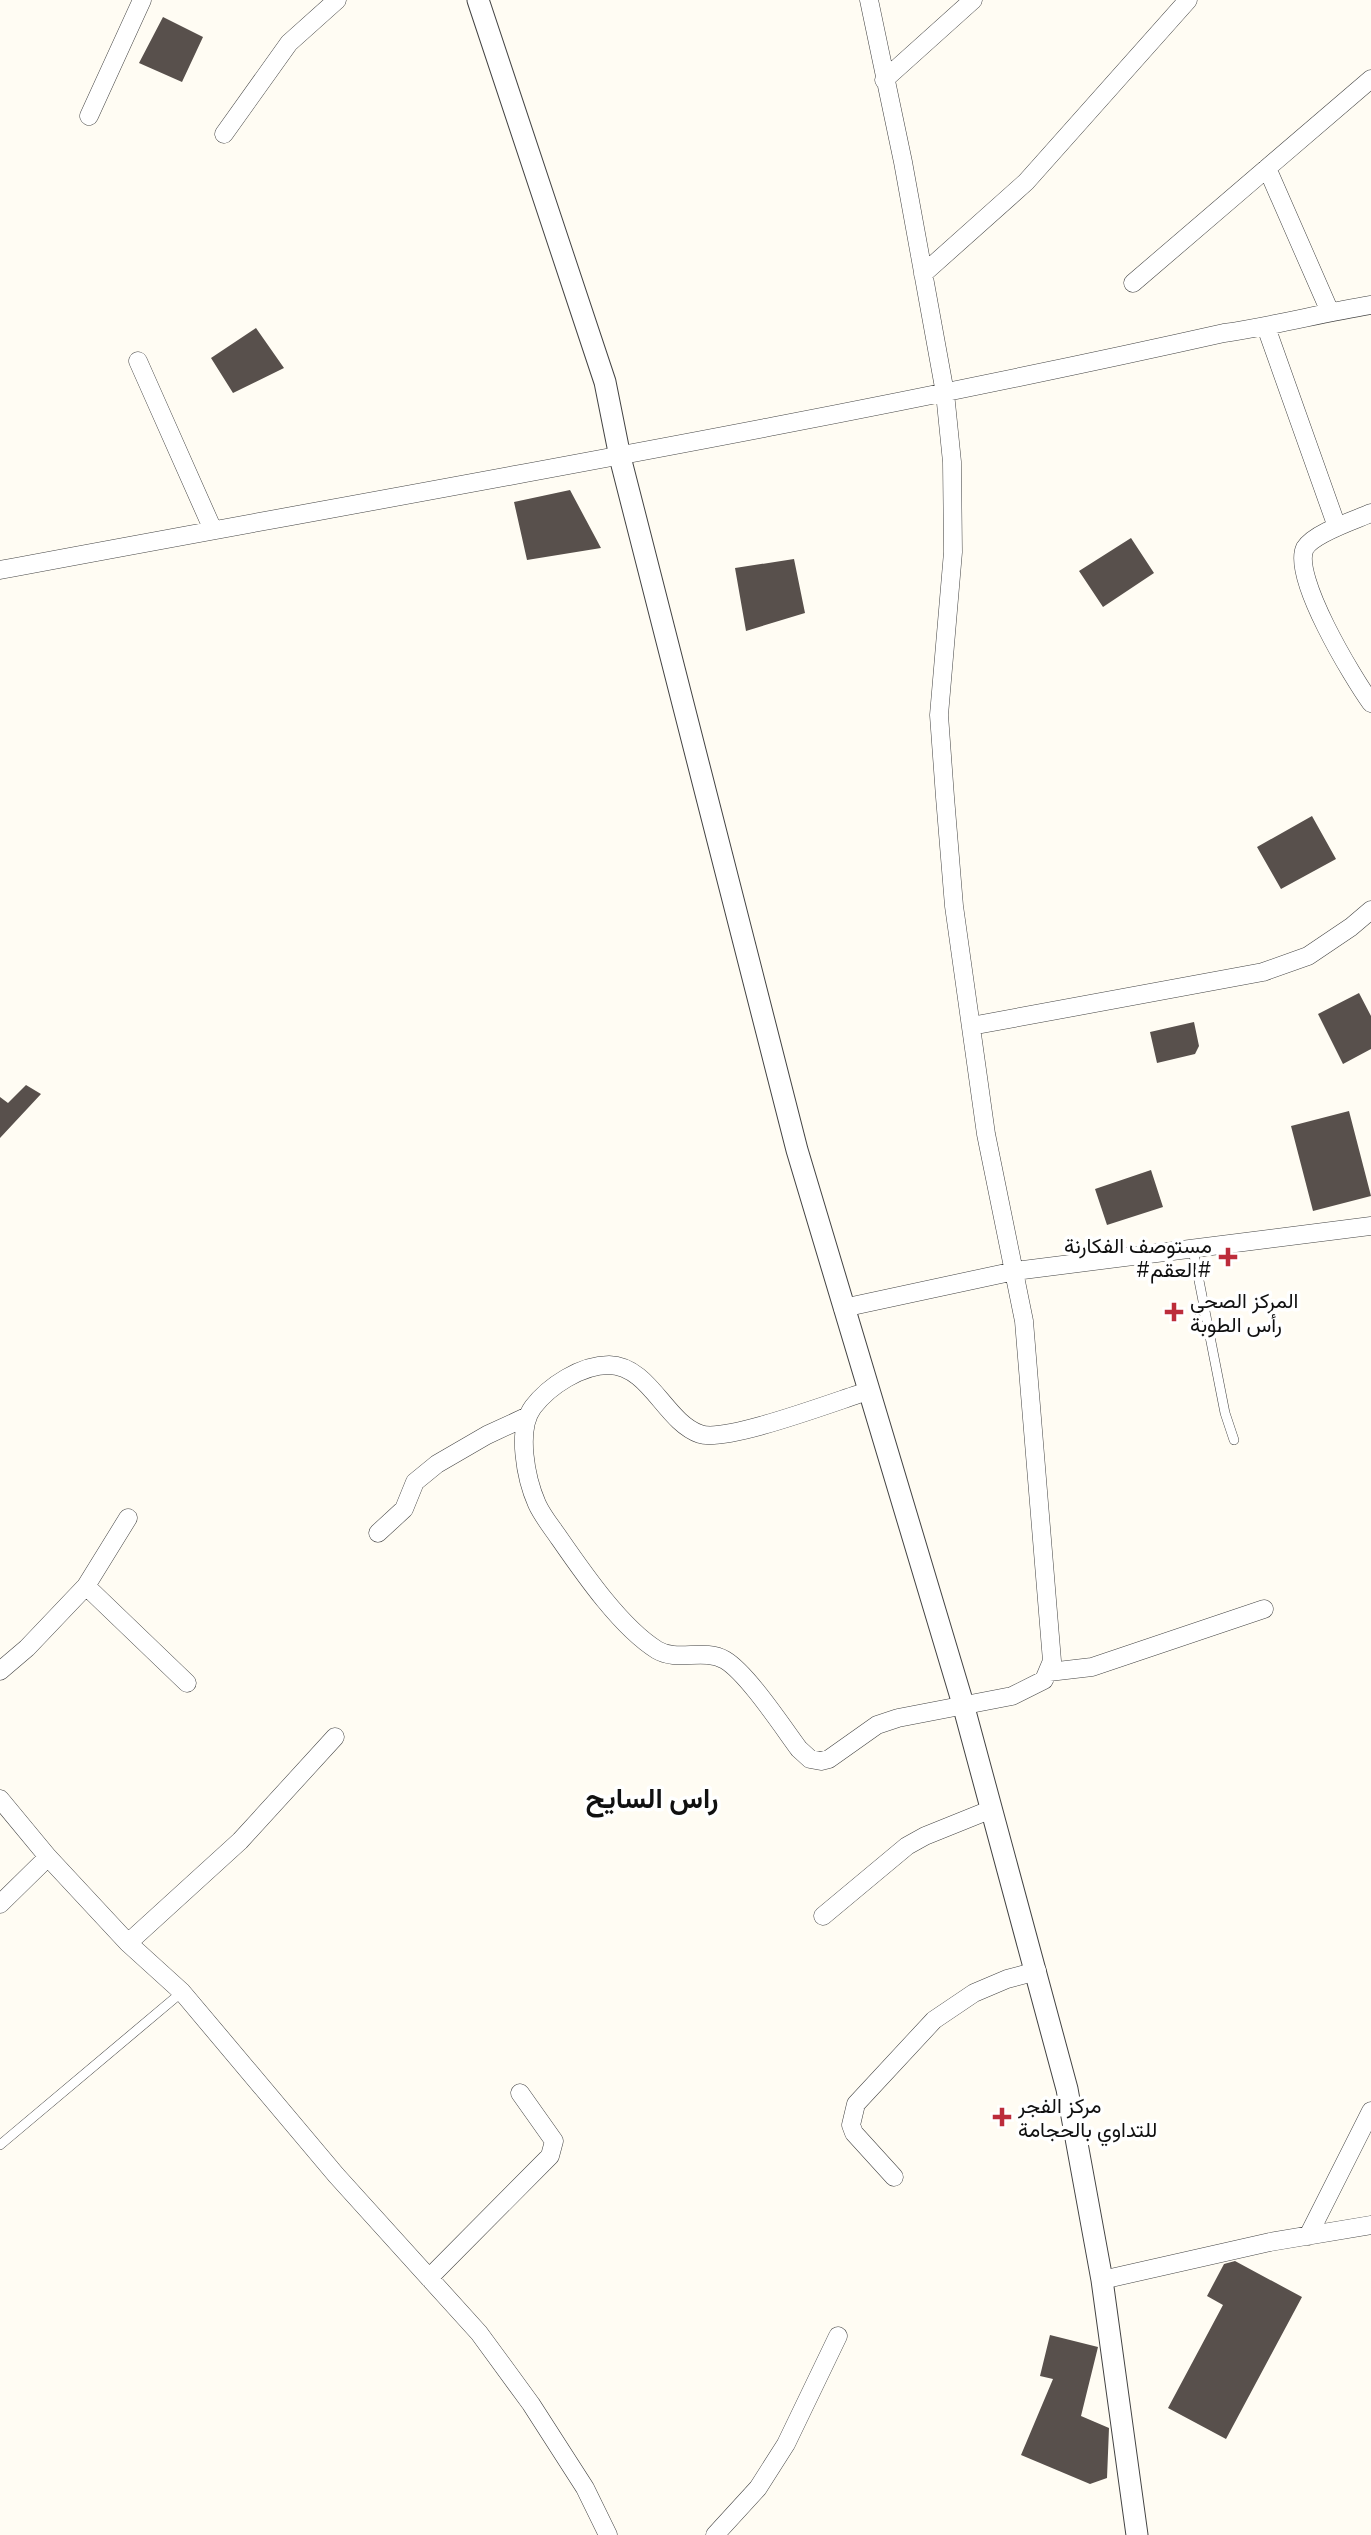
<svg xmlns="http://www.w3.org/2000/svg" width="1371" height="2535" viewBox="0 0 1371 2535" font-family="Merriweather,Vazirmatn,serif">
  <rect width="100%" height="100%" fill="#fffcf3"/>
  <path fill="#58504c" d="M163 17 203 37 182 82 139 63Z
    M256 328 284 368 233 393 211 358Z
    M570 490 601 548 527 560 514 502Z
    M1131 538 1154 573 1103 607 1079 571Z
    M794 559 805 613 746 631 735 568Z
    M1312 816 1336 859 1281 889 1257 847Z
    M1359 993 1371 1016V1049L1343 1064 1318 1014Z
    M1194 1022 1199 1046 1195 1054 1157 1063 1150 1032Z
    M26 1085 41 1094 0 1138V1097L8 1103Z
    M1349 1111 1371 1196 1313 1211 1291 1126Z
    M1151 1170 1163 1207 1107 1225 1095 1189Z
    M1235 2261 1302 2297 1226 2439 1168 2408 1223 2305 1207 2296 1224 2264Z
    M1050 2335 1098 2347 1081 2416 1109 2428 1107 2478 1090 2484 1021 2455 1053 2379 1040 2376Z"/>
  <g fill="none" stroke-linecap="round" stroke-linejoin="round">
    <defs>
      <path id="service" d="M1193 1250 1225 1413 1234 1440
        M0 2145 182 1992"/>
      <path id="minor" d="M884 80 973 0
        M89 116 142 0
        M224 134 289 43 337 0
        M1267 168 1330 312
        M923 274 1026 182 1188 0
        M1133 283 1371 79
        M1266 327 1337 527
        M138 361 213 530
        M1371 513C1355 520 1314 533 1305 548 1291 576 1353 678 1371 703
        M0 570C409 493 818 424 1224 333 1274 326 1322 313 1371 305
        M971 1026 1263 972 1308 956 1351 927 1371 910
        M843 1308 1015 1271 1371 1226
        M868 1391C836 1401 726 1443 700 1434 665 1422 650 1366 609 1365 581 1365 549 1386 533 1407 516 1430 526 1479 537 1504 542 1515 550 1525 557 1535 582 1571 620 1627 657 1650 677 1662 704 1648 725 1660 747 1673 782 1726 799 1749L810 1759 821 1761 829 1759 877 1725 898 1718 1012 1696 1044 1680 1052 1661 1024 1321 986 1134 954 906 945 797 939 715 953 552 952 462 945 393 903 162 869 0
        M378 1533 404 1509 415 1482 437 1464 487 1435 526 1417
        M86 1586 187 1683
        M0 1671 27 1648 86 1586 128 1518
        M1049 1672 1092 1667 1264 1609
        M0 1799 48 1857 128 1943 182 1992 336 2175 479 2333 531 2404 585 2488 608 2535
        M0 1904 48 1857
        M823 1916 907 1846 925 1836 992 1809
        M128 1943 240 1841 335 1737
        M894 2177 854 2133 851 2125 856 2104 934 2020 974 1993 1007 1979 1037 1971
        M1308 2236 1371 2111
        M429 2278 550 2156 554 2141 520 2093
        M1102 2280 1270 2242 1371 2225
        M715 2535 758 2488 786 2444 838 2336"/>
      <path id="tertiary" d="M478 0 605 382 620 457 797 1150 963 1704 1067 2089 1102 2280 1137 2535"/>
    </defs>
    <use href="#service" stroke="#434343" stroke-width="10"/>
    <use href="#minor" stroke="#434343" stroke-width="19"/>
    <use href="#tertiary" stroke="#434343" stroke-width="23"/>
    <use href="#service" stroke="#fff" stroke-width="9"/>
    <use href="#minor" stroke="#fff" stroke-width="18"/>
    <use href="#tertiary" stroke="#fff" stroke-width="21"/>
  </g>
  <g fill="#bc2c3b" stroke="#fff" stroke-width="2.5">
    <path d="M1224.5 1246.5h7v7h7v7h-7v7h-7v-7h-7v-7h7z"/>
    <path d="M1170.5 1301.5h7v7h7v7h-7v7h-7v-7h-7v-7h7z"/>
    <path d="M998.5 2106.5h7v7h7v7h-7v7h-7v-7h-7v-7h7z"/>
  </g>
  <g text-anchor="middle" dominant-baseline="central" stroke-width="7" stroke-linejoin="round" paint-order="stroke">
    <g font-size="21" fill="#101010" stroke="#fff" text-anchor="start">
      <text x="1212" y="1245" text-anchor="end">مستوصف الفكارنة<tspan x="1212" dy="24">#العقم#</tspan></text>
      <text x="1190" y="1300">المركز الصحي<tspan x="1190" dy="24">رأس الطوبة</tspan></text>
      <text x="1018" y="2105">مركز الفجر<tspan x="1018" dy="24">للتداوي بالحجامة</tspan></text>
    </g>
    <g font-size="28" font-weight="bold" fill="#101010" stroke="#fff">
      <text x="652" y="1798">راس السايح</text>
    </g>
  </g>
</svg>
